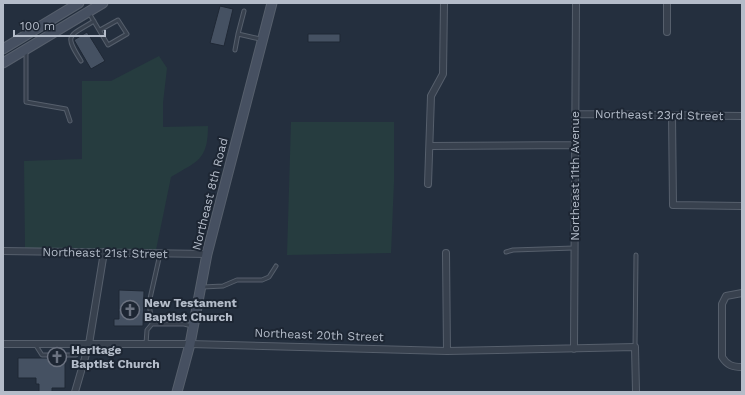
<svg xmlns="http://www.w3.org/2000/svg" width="745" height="395" viewBox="0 0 745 395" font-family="'Work Sans',sans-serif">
  <rect width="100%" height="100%" fill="#242f3e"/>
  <path fill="#263c3f" d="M159 56 167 68 163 103V127L208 126C208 161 197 161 171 177L156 250 25 248 24 161 82 159V81H111Z
    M291 122H394V182L391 253 287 255Z"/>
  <path fill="#455162" stroke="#1f2835" d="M220 6 233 9 224 46 210 43Z
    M87 32 105 61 91 69 74 40Z
    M308 34H340V42H308Z
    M119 290 144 291 143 326H114V319H119Z
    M18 358H48V361L65 360V388H52V392H39V384H36V378H18Z"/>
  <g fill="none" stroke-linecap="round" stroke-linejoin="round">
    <defs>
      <path id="service" d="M244 11 238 34 260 39
        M89 13 108 45 127 34 118 20 100 30
        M235 50 238 34
        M26 51V102L66 109 70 121
        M81 61C64 34 68 37 94 21
        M506 252 513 250 574 248
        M203 287 223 286 237 280H262L269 277 276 266
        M152 324 149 303 160 254
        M35 344 42 355H76L81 344
        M146 344 147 330 152 324H184L192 326
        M635 347 636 255"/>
      <path id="minor" d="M667 32V3
        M575 114 742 116
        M672 116 673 205 742 206
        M430 146 576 145
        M428 184 431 96 443 74 444 3
        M3 251 207 254
        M446 253 447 351
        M742 293 726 296 722 304V357C727 365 732 367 742 367
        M3 344H190L447 351 635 347 636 392
        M574 349 576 3
        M75 392 89 344 104 252"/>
      <path id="secondary" d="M3 49 79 3
        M3 63 103 3
        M177 392 190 344 207 254 272 3"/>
    </defs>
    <use href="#service" stroke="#565f6c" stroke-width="5"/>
    <use href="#minor" stroke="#565f6c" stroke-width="8"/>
    <use href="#secondary" stroke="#565f6c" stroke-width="11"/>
    <use href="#service" stroke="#38414e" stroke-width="3"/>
    <use href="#minor" stroke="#38414e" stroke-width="6"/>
    <use href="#secondary" stroke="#465061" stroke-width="9"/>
  </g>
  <defs>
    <symbol id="church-ring" viewBox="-11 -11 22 22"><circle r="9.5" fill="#1d2633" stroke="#6b7280" stroke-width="1.5"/><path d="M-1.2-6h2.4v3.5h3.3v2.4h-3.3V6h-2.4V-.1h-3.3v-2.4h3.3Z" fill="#6b7280"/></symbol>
  </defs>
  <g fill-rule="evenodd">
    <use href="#church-ring" x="119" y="299" width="22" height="22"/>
    <use href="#church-ring" x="46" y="346" width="22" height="22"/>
  </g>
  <g text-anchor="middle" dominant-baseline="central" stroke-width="4" stroke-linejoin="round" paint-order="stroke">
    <g font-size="12" fill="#b4bcc9" stroke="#1d2633">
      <text transform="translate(659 115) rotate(1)">Northeast 23rd Street</text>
      <text transform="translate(575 176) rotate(-90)">Northeast 11th Avenue</text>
      <text transform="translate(210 194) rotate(-76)">Northeast 8th Road</text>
      <text transform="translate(105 253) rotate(1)">Northeast 21st Street</text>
      <text transform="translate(319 335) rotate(2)">Northeast 20th Street</text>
    </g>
    <g font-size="12" font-weight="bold" fill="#b4bcc9" stroke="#1d2633" text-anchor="start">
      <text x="144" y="303">New Testament<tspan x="144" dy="14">Baptist Church</tspan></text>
      <text x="71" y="350">Heritage<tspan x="71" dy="14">Baptist Church</tspan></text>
    </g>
  </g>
  <rect width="745" height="395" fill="none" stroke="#b4bcc9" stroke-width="8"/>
  <path d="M14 30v6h91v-6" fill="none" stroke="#b4bcc9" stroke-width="2"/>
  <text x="20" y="30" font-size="12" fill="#b4bcc9" stroke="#1d2633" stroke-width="3" paint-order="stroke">100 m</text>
</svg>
